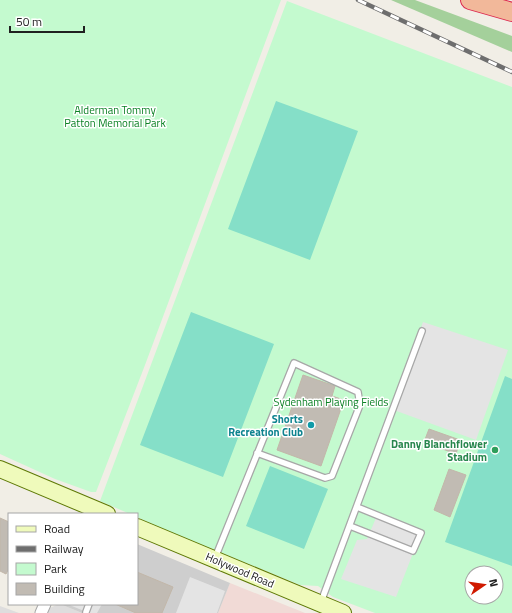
<svg xmlns="http://www.w3.org/2000/svg" width="512" height="613" viewBox="0 0 512 613" font-family="'Titillium Web',sans-serif">
  <rect width="100%" height="100%" fill="#f1eee6"/>
  <path fill="#dedddd" d="M59 604H60L82 613H38Z
    M0 606 19 613H0Z"/>
  <path fill="#f1dad6" d="M230 583 305 613H218Z"/>
  <path fill="#cecece" d="M137 544 230 583 218 613H82L60 604H137Z"/>
  <path fill="#a4d09b" d="M391 0H415L512 36V52Z"/>
  <path fill="#c4facf" fill-rule="evenodd" d="M0 0H281L145 365 96 492H91L55 479 0 454Z
    M287 1 512 87V613H375L333 597 318 586 300 585 159 527 137 517V514H130L100 501ZM472 573H496V597H472Z"/>
  <path fill="#85dfc8" d="M276 101 358 131 310 260 228 229Z
    M191 312 274 344 223 477 140 445Z
    M505 376 512 379V566L445 542Z
    M270 466 328 489 304 549 246 526Z"/>
  <path fill="#e4e4e4" d="M423 322 508 350 476 440 391 409Z
    M376 518 422 530 396 597 341 579 357 540 367 539Z
    M190 577 225 591 217 613H176Z
    M67 604H102L97 613H89Z"/>
  <path fill="#c1bbb3" stroke="#c2b7a9" d="M303 375 335 386 332 396 344 400 321 466 277 450Z
    M429 429 460 440 456 454 424 442Z
    M449 469 466 475 450 517 434 510Z
    M0 518 9 522V568L6 574 0 571Z
    M137 572 173 587 162 613H136L115 604H137Z"/>
  <g fill="none" stroke-linecap="round" stroke-linejoin="round">
    <defs>
      <path id="service" d="M350 526 413 551 421 533 357 507
        M215 558 294 363 358 392 360 405 332 476 325 478 257 453
        M321 602 422 331
        M86 612 89 604"/>
      <path id="minor" d="M41 613 45 604"/>
      <path id="secondary" d="M0 469 107 514
        M137 527 343 613"/>
      <path id="trunk" d="M470 0 512 12"/>
    </defs>
    <use href="#service" stroke="#a7a7a7" stroke-width="8"/>
    <use href="#minor" stroke="#a7a7a7" stroke-width="13"/>
    <use href="#secondary" stroke="#5e7905" stroke-width="18"/>
    <use href="#trunk" stroke="#dc264e" stroke-width="20"/>
    <use href="#service" stroke="#fff" stroke-width="5.5"/>
    <use href="#minor" stroke="#fff" stroke-width="11"/>
    <use href="#secondary" stroke="#effabb" stroke-width="16"/>
    <use href="#trunk" stroke="#f2b89a" stroke-width="18"/>
    <defs>
      <path id="rail" d="M358 0 512 72"/>
    </defs>
    <use href="#rail" stroke="#6e6e6e" stroke-width="4.5"/>
    <use href="#rail" stroke="#fff" stroke-width="3" stroke-dasharray="9" stroke-linecap="butt"/>
  </g>
  <circle fill="#0f9aa8" stroke="#fff" stroke-width="1.5" cx="311" cy="425" r="4"/>
  <circle fill="#2e9e5b" stroke="#fff" stroke-width="1.5" cx="495" cy="450" r="4"/>
  <g text-anchor="middle" dominant-baseline="central" stroke-width="3" stroke-linejoin="round" paint-order="stroke">
    <g font-size="11" fill="#0b8124" stroke="#fff">
      <text x="115" y="110">Alderman Tommy<tspan x="115" dy="13">Patton Memorial Park</tspan></text>
      <text x="331" y="402">Sydenham Playing Fields</text>
    </g>
    <g font-size="11" font-weight="bold" fill="#0d838f" stroke="#fff" text-anchor="end">
      <text x="303" y="419">Shorts<tspan x="303" dy="13">Recreation Club</tspan></text>
    </g>
    <g font-size="11" font-weight="bold" fill="#27864d" stroke="#fff" text-anchor="end">
      <text x="487" y="444">Danny Blanchflower<tspan x="487" dy="13">Stadium</tspan></text>
    </g>
    <g font-size="11" fill="#202020" stroke="#fff">
      <text transform="translate(240 570) rotate(23)">Holywood Road</text>
    </g>
  </g>
  <rect x="8" y="513" width="130" height="92" fill="#ffffff" stroke="#a6a6a6"/>
  <rect x="16" y="526" width="20" height="6" fill="#effabb" stroke="#a6a6a6"/>
  <text x="44" y="533" font-size="12" fill="#202020">Road</text>
  <rect x="16" y="546" width="20" height="6" fill="#6e6e6e" stroke="#a6a6a6"/>
  <text x="44" y="553" font-size="12" fill="#202020">Railway</text>
  <rect x="16" y="563" width="20" height="12" fill="#c4facf" stroke="#a6a6a6"/>
  <text x="44" y="573" font-size="12" fill="#202020">Park</text>
  <rect x="16" y="583" width="20" height="12" fill="#c1bbb3" stroke="#a6a6a6"/>
  <text x="44" y="593" font-size="12" fill="#202020">Building</text>
  <g transform="translate(484 585) rotate(77)"><circle r="19" fill="#ffffff" stroke="#a6a6a6"/>
  <path d="M0-3L7 15L0 10L-7 15Z" fill="#d01a00"/>
  <text y="-6" font-size="11" font-weight="bold" text-anchor="middle" fill="#202020">N</text>
  </g>
  <path d="M10 26v6h74v-6" fill="none" stroke="#202020" stroke-width="2"/>
  <text x="16" y="26" font-size="12" fill="#202020" stroke="#ffffff" stroke-width="3" paint-order="stroke">50 m</text>
</svg>
